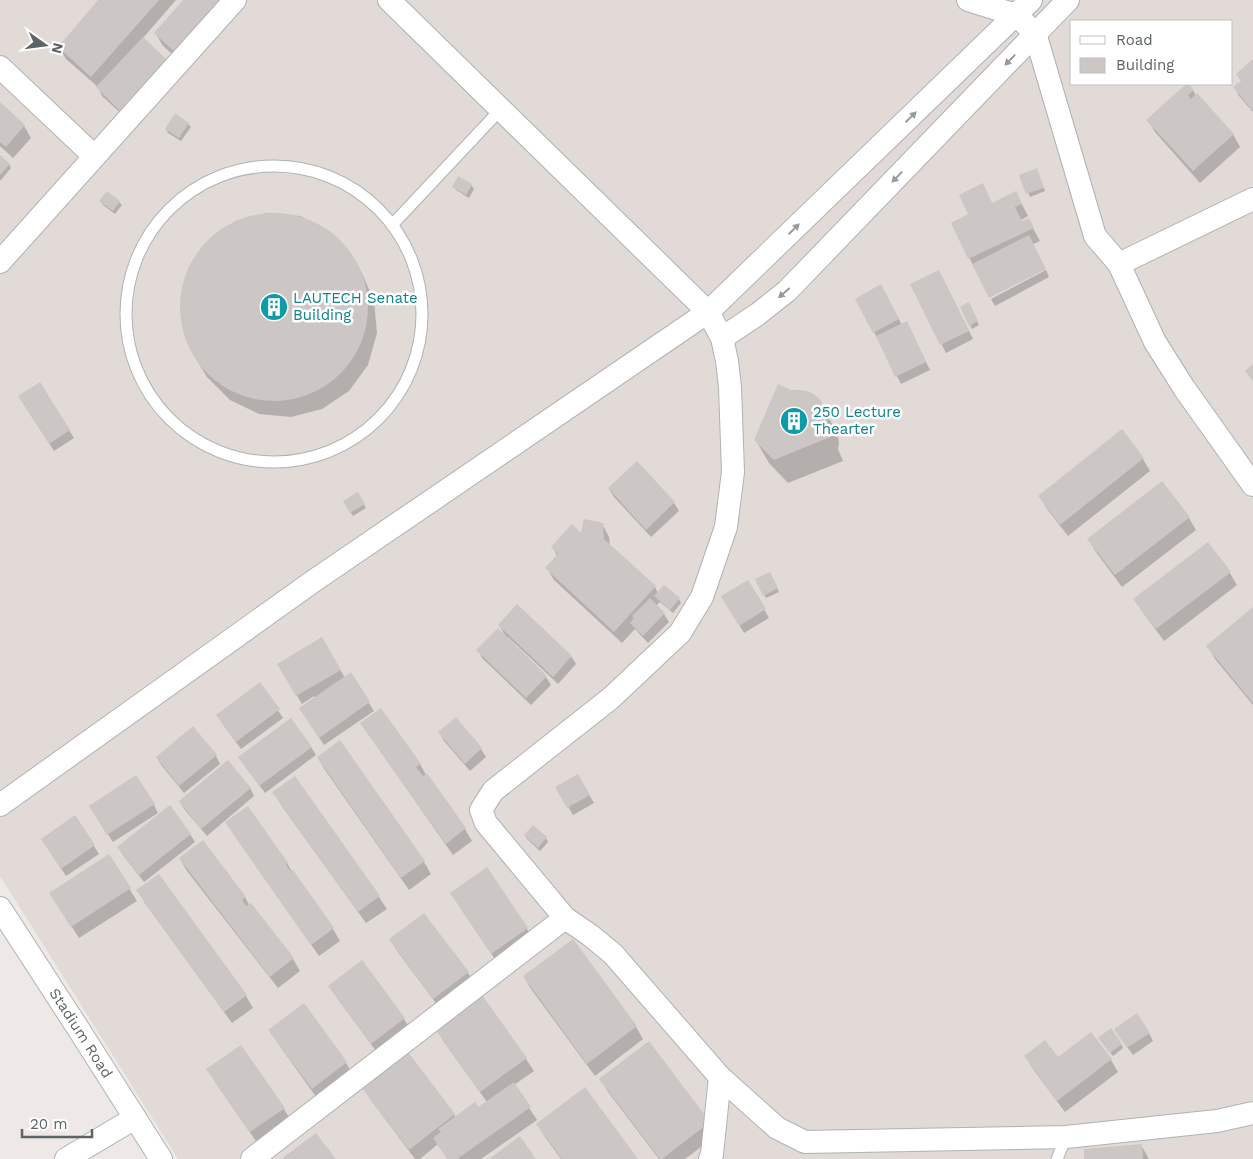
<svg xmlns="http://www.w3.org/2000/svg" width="1253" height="1159" viewBox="0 0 1253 1159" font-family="'Work Sans',sans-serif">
  <rect width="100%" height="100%" fill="#eee9e6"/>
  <path fill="#e1dad7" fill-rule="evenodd" d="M0 0H1253V1159H178L0 876ZM1072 21H1232V84H1072Z"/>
  <path fill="#0003" d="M100 0H176L143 38 166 61 126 118 102 96 98 87 66 59 59 47Z
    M185 0 184 64 163 46 156 34Z
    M1253 61V112L1239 96 1235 88 1242 82Z
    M1193 90 1196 96 1233 134 1240 147 1200 183 1155 132 1148 120Z
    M0 104 24 126 31 138 13 158 0 146Z
    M188 124 191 127 181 141 168 133 166 129Z
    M0 157 9 164 11 168 0 181Z
    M1038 173 1045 191 1030 197 1021 175Z
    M459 178 471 185 474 189 469 198 456 190 454 187Z
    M1016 193 1028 216 1021 220 1022 222 1028 219 1040 241 976 271 952 223Z
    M101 202H119L122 205 115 214 103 205Z
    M267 213 300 216 328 230 351 254 361 271 374 301 377 333 368 365 349 391 322 409 291 417 259 414 230 400 207 377 197 360 184 330 182 297 190 266 209 240 236 221Z
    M1046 270 1049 277 995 306 991 299Z
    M943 279 973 339 946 353 912 285Z
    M885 294 902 325 911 331 930 370 901 384 857 299Z
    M968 304 979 325 972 329 961 307Z
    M819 400 837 433 839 443 838 449 843 461 788 483 769 463 755 439Z
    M24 404 69 430 74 438 54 451Z
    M1122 431 1143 459 1150 471 1068 536 1047 509 1040 496Z
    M637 463 674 503 679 511 651 537 614 497 609 489Z
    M357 493 366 508 353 516 344 501Z
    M1189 518 1196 530 1122 587 1096 552 1089 540Z
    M602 524 609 537 610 546 655 587 658 593 664 587 679 599 681 603 673 613 660 602 656 606 664 614 669 622 648 643 635 629 622 643 554 580 547 568 557 556 553 547 582 535Z
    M1208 544 1230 573 1237 585 1164 641 1142 611 1135 599Z
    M770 573 779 592 766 598 757 580Z
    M748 581 769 618 744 633 722 597Z
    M1253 609V705L1215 659 1208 646Z
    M499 625 571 656 576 664 558 684 508 637 507 639 546 677 551 685 531 705 482 658 478 650 507 638Z
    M322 639 345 678 350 674 374 711 324 745 305 716 315 698 314 696 302 704 279 665Z
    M260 684 283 718 241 749 222 723Z
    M456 719 481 749 486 757 470 771 444 741 440 733Z
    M369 735 420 764 426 775H427L465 829 472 841 453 855Z
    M340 742 424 862 431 874 409 890 325 770 318 758Z
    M311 747 316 755 265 793 244 765Z
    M216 756 220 764 184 793 162 766 157 758Z
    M578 776 594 803 573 815 557 787Z
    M295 778 379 897 387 909 366 923 281 805Z
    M250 788 254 796 207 836 185 810 180 802Z
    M154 805 158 813 113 842 95 814Z
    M75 817 99 854 66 876 47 847Z
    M227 822 287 863 292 872 333 929 340 941 319 956 234 835Z
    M190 834 195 842 144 882 123 855 118 847Z
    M525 835 546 838 548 842 540 851 527 839Z
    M109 856 137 901 79 938 58 905Z
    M180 859 245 897 249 905 293 959 300 971 278 988 187 871Z
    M486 869 527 929 534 941 499 965 459 906Z
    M138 891 246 996 253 1008 232 1023 145 903Z
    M390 940 468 973 475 985 441 1010 398 952Z
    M573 940 636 1027 643 1039 595 1076 531 989 524 977Z
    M330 986 404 1019 411 1031 379 1055 337 998Z
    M482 997 526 1059 534 1071 514 1085 537 1120 481 1159H448L438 1144 420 1159H415L371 1100 364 1088 454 1115 456 1118 478 1109 487 1102 444 1042 437 1030Z
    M304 1005 346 1063 353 1075 319 1101 277 1042 270 1030Z
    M1149 1033 1153 1041 1133 1055 1120 1037Z
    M1091 1034 1111 1060 1118 1072 1065 1112 1033 1069 1026 1057 1058 1059Z
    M1102 1042 1121 1044 1123 1048 1113 1056Z
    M648 1043 717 1135 685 1159H659L608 1092 601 1079Z
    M215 1082 284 1109 291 1121 258 1144Z
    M538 1125 637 1159H561L545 1137Z
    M1141 1145 1149 1159H1086Z"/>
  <path fill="#ccc6c4" d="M98 0H159L91 77 58 47Z
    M183 0H222L176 53 154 33Z
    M143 37 167 60 120 111 96 87Z
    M1253 59V111L1233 87 1241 81 1236 74Z
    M1186 84H1189L1194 90 1188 95 1191 99 1197 93 1234 134 1193 171 1146 120Z
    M0 102 25 125 6 147 0 142Z
    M175 113 189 123 179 138 165 129Z
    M0 155 10 164 0 175Z
    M1037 168 1044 188 1026 194 1019 175Z
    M458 176 472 184 466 195 452 187Z
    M983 183 992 203 1016 191 1022 204 1015 207 1022 221 1029 218 1034 228 968 259 951 223 968 214 959 195Z
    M107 191 120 201 113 211 99 201Z
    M180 307a94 94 0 1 1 188 0a94 94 0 1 1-188 0Z
    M1029 235 1046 269 989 298 972 264Z
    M939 270 969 331 940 345 910 284Z
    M881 284 899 319 873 333 855 299Z
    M969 302 978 321 969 326 960 307Z
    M907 321 926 362 895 377 876 336Z
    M1253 364V381L1245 371Z
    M40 382 70 430 49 444 18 396Z
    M778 384 791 390H803L812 393 820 399 824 408 826 418 825 424 830 437 774 460 754 440Z
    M1122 429 1144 458 1060 525 1038 496Z
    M637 461 675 502 646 530 608 488Z
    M1162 481 1190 517 1115 575 1087 539Z
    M358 492 365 504 350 513 343 501Z
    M584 519 603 523 604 539 656 586 614 632 545 568 558 554 551 547 572 524 581 533Z
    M1208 542 1231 572 1156 629 1133 599Z
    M770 572 778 588 763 596 755 579Z
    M748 580 766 609 739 626 721 596Z
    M664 585 680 598 670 610 654 596Z
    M650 598 665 613 643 636 630 623 634 618 632 616Z
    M517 604 572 656 553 677 498 625Z
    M1253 607V703L1206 646Z
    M498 628 547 676 526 698 476 650Z
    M322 637 341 670 296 696 277 664Z
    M351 672 370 702 319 738 299 708Z
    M260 682 280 709 236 742 216 715Z
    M381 708 421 764 416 767 423 776 427 773 466 828 446 844 360 723Z
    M456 717 482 748 465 764 438 732Z
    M291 718 312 747 259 786 238 757Z
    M193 726 217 755 179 786 156 757Z
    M340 740 425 861 401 878 317 757Z
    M228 760 251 788 201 829 179 801Z
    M578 774 590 795 567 808 555 787Z
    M136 775 155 804 107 835 89 806Z
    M295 776 380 896 358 912 272 792Z
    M170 805 191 834 139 875 117 847Z
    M248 806 288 863 286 864 290 871 293 870 334 928 311 945 225 822Z
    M75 815 95 845 61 869 41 839Z
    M533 825 547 837 538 848 524 835Z
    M203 840 246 897 242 900 246 906 251 903 294 958 270 977 179 858Z
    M109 854 131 888 71 927 49 893Z
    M487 867 528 928 491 954 450 893Z
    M159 874 247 995 224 1012 136 890Z
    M424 913 469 972 433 999 389 939Z
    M573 939 637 1026 587 1064 523 976Z
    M362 960 405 1018 371 1044 328 986Z
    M482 995 527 1058 480 1092 435 1029Z
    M304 1003 347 1062 312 1089 268 1030Z
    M1137 1013 1150 1033 1127 1048 1114 1029Z
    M1111 1028 1122 1044 1110 1053 1098 1038Z
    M1091 1032 1112 1059 1057 1101 1024 1056 1045 1040 1058 1057Z
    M649 1041 710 1122 662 1159H660L599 1079Z
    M241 1045 285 1108 250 1132 206 1069Z
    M408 1052 455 1114 409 1150 362 1088Z
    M514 1082 531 1107 457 1159H447L433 1138 441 1132 438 1129 475 1102 478 1107Z
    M585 1087 638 1159H562L536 1124Z
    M316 1133 336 1159H281Z
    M520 1136 536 1159H489Z
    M1142 1144 1143 1159H1084V1149Z"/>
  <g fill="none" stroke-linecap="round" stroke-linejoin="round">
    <defs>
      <path id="service" d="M126 314a148 148 0 1 1 296 0a148 148 0 1 1-296 0Z
        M393 224 501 109
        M1057 1159 1066 1137"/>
      <g id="minor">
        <path d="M389 0 708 312 722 338 727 361 730 387 733 472 726 527 702 597 680 633 611 698 493 791 481 810 486 823 565 918"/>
        <path d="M968 0 1016 15 1035 33 1095 236 1119 264 1155 342 1184 388 1253 485"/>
        <path d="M0 67 94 156"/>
        <path d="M0 262 235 0"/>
        <path d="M1119 264 1253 199"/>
        <path d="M722 338 758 314 787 291 1068 0"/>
        <path d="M0 805 315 580 708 312 1031 0"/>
        <path id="s1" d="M0 908 81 1033 161 1159"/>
        <path d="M66 1159 135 1118"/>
        <path d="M252 1159 565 918 590 935 613 954 720 1077 777 1128 805 1142 1066 1137 1217 1121 1253 1113"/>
        <path d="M710 1159 712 1154 720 1077"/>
      </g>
    </defs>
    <use href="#service" stroke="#aeb3b4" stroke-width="13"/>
    <use href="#minor" stroke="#aeb3b4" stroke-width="24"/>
    <use href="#service" stroke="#fff" stroke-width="11"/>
    <use href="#minor" stroke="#fff" stroke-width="22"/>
  </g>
  <defs><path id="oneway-solid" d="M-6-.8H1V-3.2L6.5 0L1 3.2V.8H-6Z" transform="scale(1.25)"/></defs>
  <g fill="#969a9b">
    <use href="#oneway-solid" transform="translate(1010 60) rotate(134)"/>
    <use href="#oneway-solid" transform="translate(911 117) rotate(-44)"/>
    <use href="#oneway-solid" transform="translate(897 177) rotate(134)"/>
    <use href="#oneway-solid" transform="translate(794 229) rotate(-44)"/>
    <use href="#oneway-solid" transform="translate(784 293) rotate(139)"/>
  </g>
  <defs>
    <symbol id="building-disc" viewBox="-11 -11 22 22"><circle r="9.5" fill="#0f9aa8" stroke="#fff"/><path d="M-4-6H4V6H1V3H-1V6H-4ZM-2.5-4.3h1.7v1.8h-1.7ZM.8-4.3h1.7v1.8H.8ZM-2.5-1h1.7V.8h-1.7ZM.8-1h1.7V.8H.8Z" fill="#fff"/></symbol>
  </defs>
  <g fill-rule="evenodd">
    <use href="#building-disc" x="258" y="291" width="32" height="32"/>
    <use href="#building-disc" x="778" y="405" width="32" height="32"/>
  </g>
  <g text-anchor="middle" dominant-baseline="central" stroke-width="5" stroke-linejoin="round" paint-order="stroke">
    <g font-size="15" fill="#0d838f" stroke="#fff" text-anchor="start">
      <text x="293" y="298">LAUTECH Senate<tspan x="293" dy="17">Building</tspan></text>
      <text x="813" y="412">250 Lecture<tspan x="813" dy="17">Thearter</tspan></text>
    </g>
    <g font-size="15" fill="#5d6465" stroke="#fff">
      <text stroke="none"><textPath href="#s1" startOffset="149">Stadium Road</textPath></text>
    </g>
  </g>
  <rect x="1070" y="20" width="162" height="65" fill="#ffffff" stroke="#bec1c1"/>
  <rect x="1080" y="36" width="25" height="8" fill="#ffffff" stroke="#bec1c1"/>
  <text x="1116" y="45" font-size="15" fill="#5d6465">Road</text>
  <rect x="1080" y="58" width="25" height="15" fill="#ccc6c4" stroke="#bec1c1"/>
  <text x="1116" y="70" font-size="15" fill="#5d6465">Building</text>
  <g transform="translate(45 45) rotate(104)" stroke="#ffffff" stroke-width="4" paint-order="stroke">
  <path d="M0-4L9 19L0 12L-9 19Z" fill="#5d6465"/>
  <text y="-8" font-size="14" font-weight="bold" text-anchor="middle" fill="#5d6465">N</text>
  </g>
  <path d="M22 1129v8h70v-8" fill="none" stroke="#5d6465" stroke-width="2.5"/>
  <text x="30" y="1129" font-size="15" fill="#5d6465" stroke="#ffffff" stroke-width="4" paint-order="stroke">20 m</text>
</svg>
